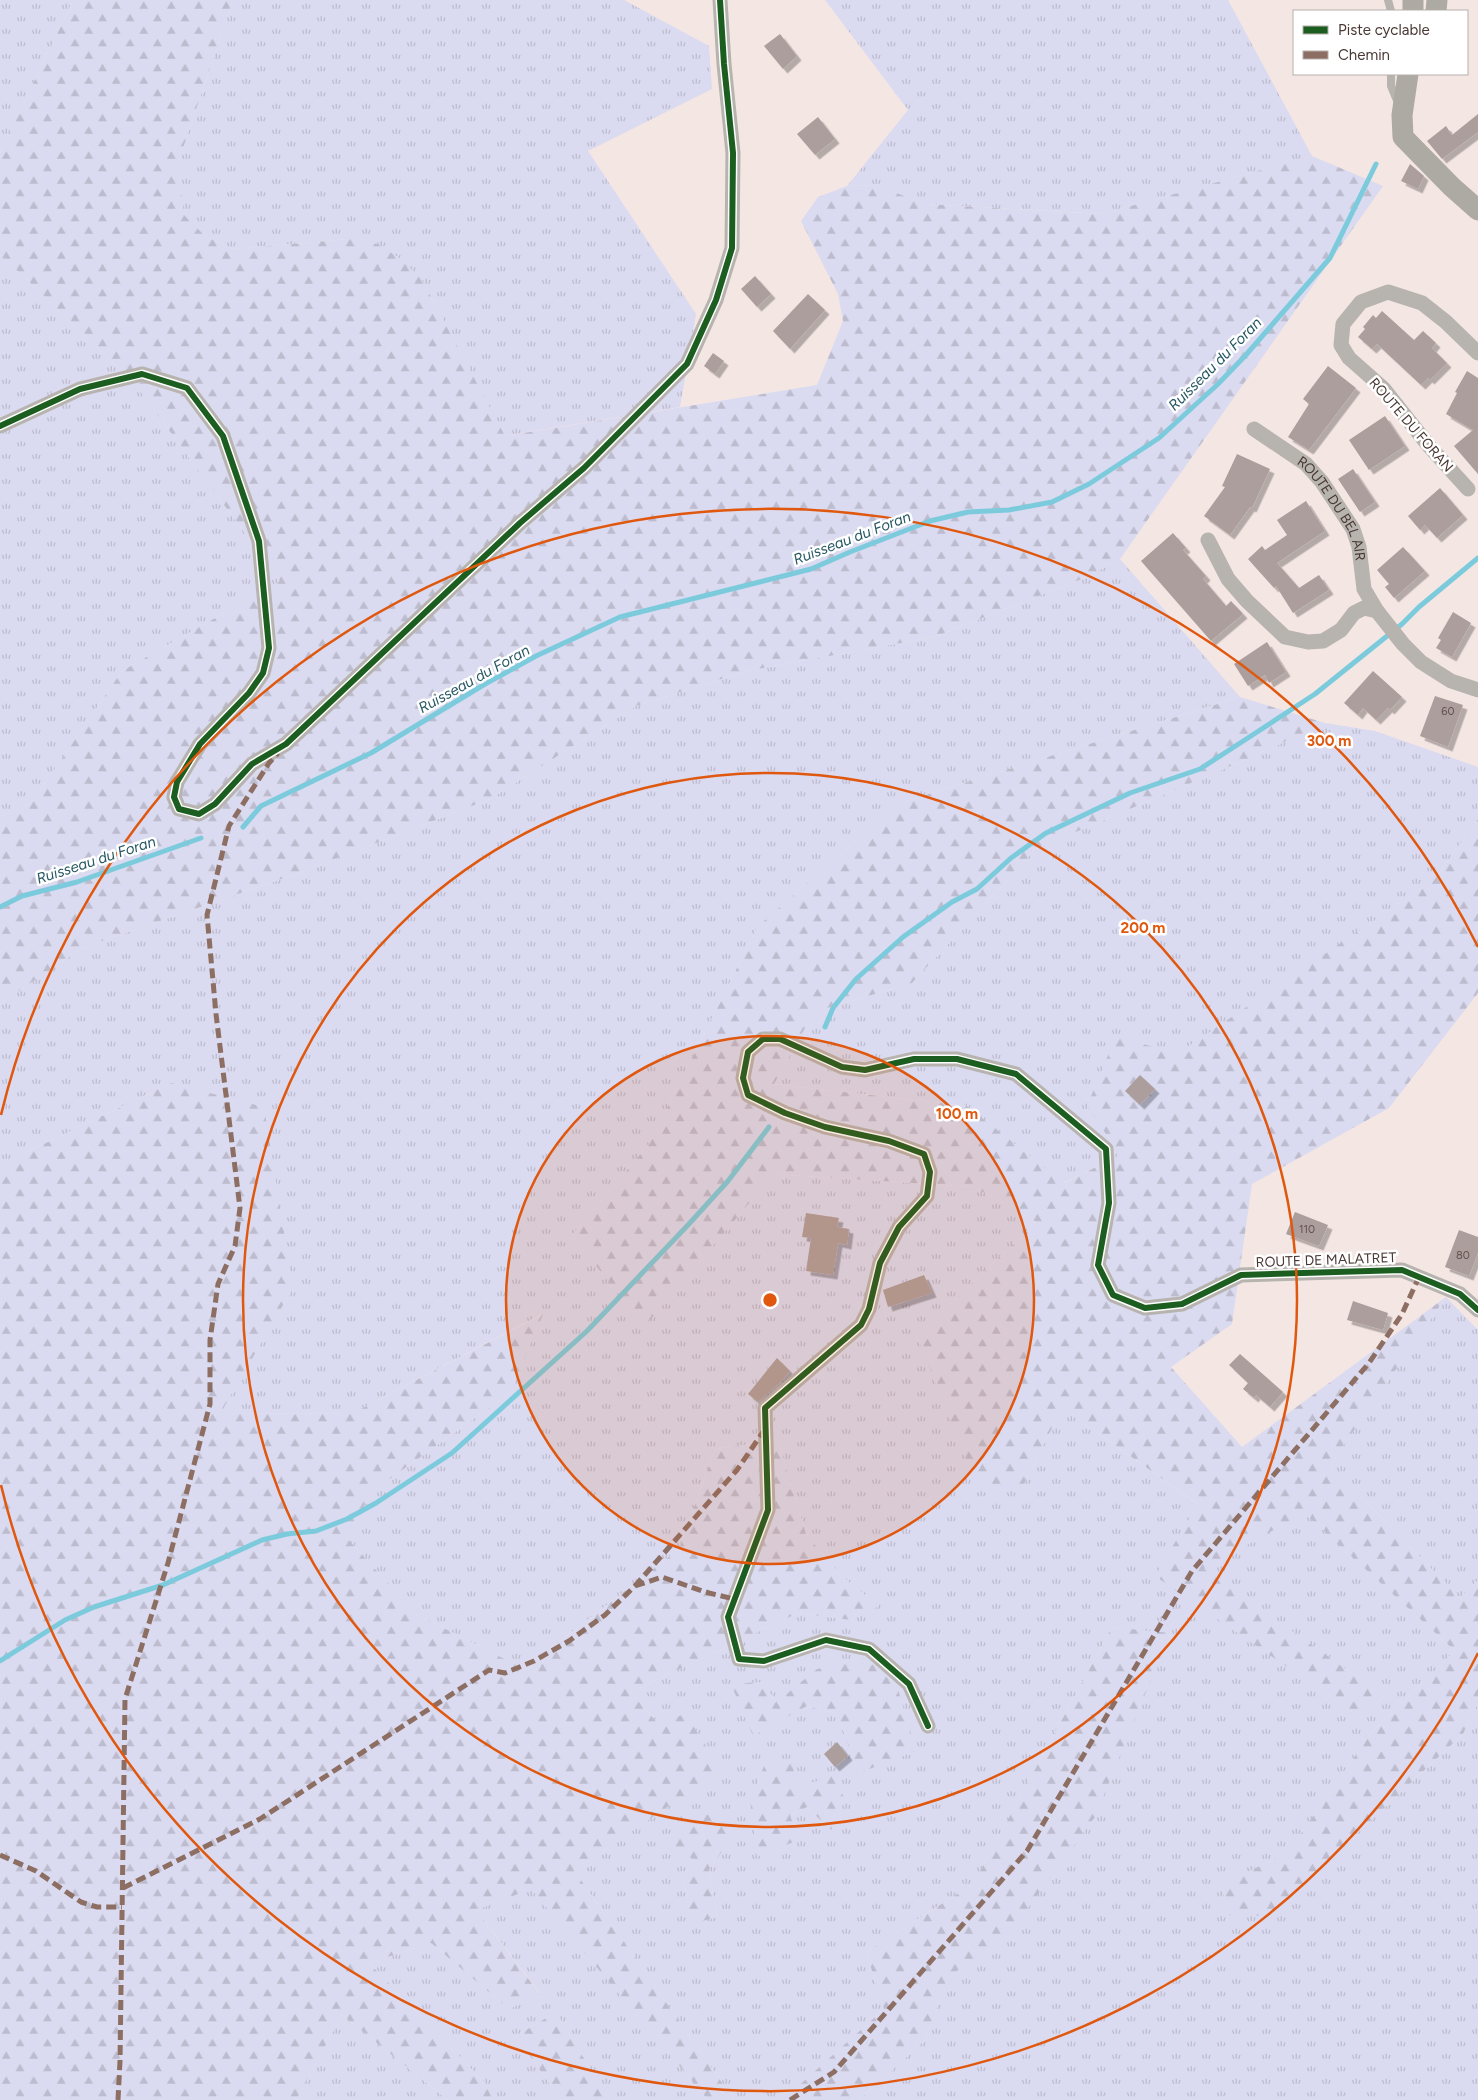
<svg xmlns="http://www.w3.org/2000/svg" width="1478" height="2100" viewBox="0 0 1478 2100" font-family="Figtree,sans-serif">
  <defs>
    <pattern id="grass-tufts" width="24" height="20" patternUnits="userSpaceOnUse" patternTransform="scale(1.25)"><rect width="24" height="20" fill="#dadaf0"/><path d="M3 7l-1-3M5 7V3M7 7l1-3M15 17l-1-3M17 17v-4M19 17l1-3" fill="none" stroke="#bdbcce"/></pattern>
    <pattern id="forest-firs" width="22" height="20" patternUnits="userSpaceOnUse" patternTransform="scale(1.25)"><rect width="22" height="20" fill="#dadaf0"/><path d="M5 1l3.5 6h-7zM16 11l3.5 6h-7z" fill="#bdbcce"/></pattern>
    <filter id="shadow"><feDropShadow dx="4.5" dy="4.5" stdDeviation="0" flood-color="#0004"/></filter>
  </defs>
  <rect width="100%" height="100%" fill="#f4e6e3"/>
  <path fill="url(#grass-tufts)" fill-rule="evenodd" d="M0 0H73L0 153Z
    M233 0H624L709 46 712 89 588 151 696 314 680 407 504 436 422 280 350 239 233 249 205 236 183 215 178 163Z
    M825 0H1228L1312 156 1103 214 925 204 876 185 847 186 908 110Z
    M0 254 135 384 280 581 122 671 32 802 0 817Z
    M1120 559 1240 697 900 803 758 926 649 1144 572 1235 644 1326 774 1174 974 1187 1036 1222 917 1336 1023 1486 1062 1408 1199 1505 1156 1576 1361 1718 1384 1696 1203 1569 1304 1512 1455 1651 1371 1733 1288 1852 1221 1886 1269 1916 1463 1734 1478 1703V2100H859L925 2040 948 1975 1001 1945 1170 1634 1112 1627 973 1884 866 1952 884 2009 795 2090 802 2100H734L574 1870 721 1771 659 1725 631 1692 798 1613 851 1620 878 1606 840 1575 806 1534 778 1440 715 1449 679 1549 524 1669 416 1614 346 1537 373 1491 511 1392 542 1314 353 1413 219 1414 293 1288 171 1083 0 1165V1004L82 948 296 874 490 799 636 706 747 671 934 637 1087 577ZM761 1682 777 1702 897 1686 859 1773 837 1713 807 1706 753 1735ZM834 1775 831 1830 807 1807 790 1815ZM735 1833 709 1870 717 1917 692 1923 683 1879 695 1860Z
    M1325 723 1375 731 1478 767V819L1434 880 1177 1055 1121 1155 1063 1183 967 1106 774 1084 814 1012 912 983 1036 849 1245 760Z
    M1446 1297 1478 1330V1580L1460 1598 1330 1465Z
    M531 1888 708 2100H609L556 2012 516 2036 561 2100H493L484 2082 369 1963 431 1943 509 2009 540 1993 476 1910Z
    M342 2015 448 2100H296Z"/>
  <path fill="url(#forest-firs)" d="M73 0H233L178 163 184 215 205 236 233 249 350 239 377 244 401 259 422 280 505 436 817 385 843 321 838 294 801 221 818 197 847 186 876 185 925 204 1102 214 1312 156 1383 186 1120 559 1087 577 934 637 747 671 636 706 490 799 296 874 82 948 0 1004V817L32 802 122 671 280 581 135 384 0 254V153Z
    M1240 697 1325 723 1245 760 1036 849 912 983 814 1012 774 1084 967 1106 1064 1183 1120 1155 1087 1106 1116 1036 1177 1054 1434 880 1478 819V993L1389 1108 1252 1184 1232 1324 1171 1367 1242 1447 1446 1297 1330 1465 1460 1598 1478 1580V1703L1463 1734 1269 1916 1229 1915 1221 1885 1288 1852 1371 1733 1455 1651 1304 1513 1204 1569 1384 1696 1361 1718 1155 1576 1198 1504 1062 1408 1023 1486 978 1489 917 1336 1036 1222 974 1187 774 1174 644 1327 572 1235 649 1144 758 926 900 803Z
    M171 1083 264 1107 293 1288 220 1414 353 1413 543 1314 511 1392 373 1491 346 1537 416 1614 524 1669 679 1549 715 1449 778 1440 806 1534 840 1575 879 1606 851 1620 798 1613 631 1692 659 1725 686 1713 721 1771 574 1870 734 2100H708L531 1889 476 1910 540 1994 509 2009 431 1943 369 1963 484 2082 493 2100H448L342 2015 296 2100H0V1165Z
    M1112 1627 1170 1633 1095 1817 1001 1945 948 1976 925 2040 859 2100H802L794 2090 884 2009 866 1952 973 1884Z
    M865 1658 897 1686 916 1751 859 1773 836 1713 807 1706 753 1736 731 1684 761 1682 777 1702 817 1669Z
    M794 1761 793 1789 834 1775 845 1800 831 1830 807 1807 790 1815 798 1840 757 1857 750 1801 764 1766Z
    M687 1813 722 1816 735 1833 709 1870 717 1917 692 1924 683 1879 694 1860 665 1841Z
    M556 2012 609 2100H561L516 2036Z"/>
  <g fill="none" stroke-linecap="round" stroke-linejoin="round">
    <path stroke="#7ccbdc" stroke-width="5" d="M243 827 261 806 371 753 485 684 536 656 620 617 811 569 850 552 930 521 968 512 1009 510 1052 502 1089 484 1159 438 1217 385 1245 356 1330 258 1376 164
      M0 907 22 896 77 882 201 838
      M825 1027 833 1008 856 979 903 937 952 902 977 889 1011 858 1046 833 1130 793 1200 769 1254 734 1315 694 1402 624 1419 607 1478 558
      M0 1661 65 1620 94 1607 163 1585 262 1540 287 1534 316 1531 347 1519 376 1503 452 1453 587 1331 688 1225 728 1181 769 1127"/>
  </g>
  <path fill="#ac9e9c" filter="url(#shadow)" d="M780 34 797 56 783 69 764 46Z
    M1478 114V132L1442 159 1427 141 1446 126 1452 135Z
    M818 117 835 139 815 155 797 134Z
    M1410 164 1424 176 1418 189 1401 181Z
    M755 276 771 294 757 307 741 289Z
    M808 294 825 310 790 349 773 331Z
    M1382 311 1414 340 1423 331 1436 343 1432 348 1447 363 1430 380 1428 378 1421 385 1377 344 1372 349 1358 337 1365 329 1363 327 1373 315 1376 318Z
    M713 353 724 361 715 374 704 366Z
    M1328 366 1356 388 1309 450 1288 437 1309 404 1303 399Z
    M1467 371 1478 378V474L1454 446 1473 430 1446 414 1457 393 1455 392Z
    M1385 416 1405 446 1369 470 1349 440Z
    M1237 454 1270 469 1252 508 1250 507 1230 535 1204 516 1225 487 1222 486Z
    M1353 469 1375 502 1360 512 1338 479Z
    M1440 488 1463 515 1437 538 1425 525 1420 530 1408 516Z
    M1306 501 1325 531 1277 563 1299 588 1319 575 1329 590 1293 613 1276 586 1274 588 1248 559 1262 546 1265 550 1287 535 1277 520Z
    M1173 533 1186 548 1183 550 1206 576 1203 579 1226 606 1231 601 1243 614 1211 641 1141 561Z
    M1403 547 1425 571 1394 598 1385 587 1389 584 1377 570Z
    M1453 612 1471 623 1452 657 1436 648 1441 640 1438 638Z
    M1267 642 1286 672 1269 683 1265 675 1248 686 1234 664Z
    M1373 671 1402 697 1390 710 1388 708 1376 720 1363 708 1358 715 1344 703Z
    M1435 696 1463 705 1448 747 1420 736Z
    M1140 1075 1155 1089 1140 1105 1125 1091Z
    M1295 1212 1328 1225 1319 1246 1286 1234Z
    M806 1213 839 1218 837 1227 849 1229 847 1245 838 1243 833 1275 806 1271 811 1238 802 1237Z
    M1459 1230 1478 1237V1253L1469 1276 1445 1267Z
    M924 1275 932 1293 888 1307 883 1290Z
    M1353 1301 1388 1313 1383 1330 1347 1320Z
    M1240 1354 1283 1392 1270 1407 1256 1395 1254 1398 1243 1389 1248 1383 1229 1365Z
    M777 1358 790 1371 781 1382 758 1402 748 1394Z
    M837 1742 848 1756 835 1767 824 1754Z"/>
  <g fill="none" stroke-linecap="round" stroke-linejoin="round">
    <path stroke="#b7b3ae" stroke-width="8" d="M1388 0 1391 11
      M1391 74V86L1398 103"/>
    <g stroke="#b7b3ae" stroke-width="15">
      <path d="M0 426 80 389 142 374 187 388 223 436 259 541 269 648 263 673 249 693 200 744 177 782 174 797 179 809 199 814 215 804 252 764 286 744 520 523 584 468 687 364 716 300 732 248 733 153 724 64 720 0"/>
      <path id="s1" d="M1254 429 1306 464 1322 482 1353 529 1359 547 1364 589 1377 611 1403 644 1421 662 1451 681 1478 690"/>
      <path d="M1468 489 1429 446 1383 388 1349 358 1341 345 1343 324 1361 302 1388 292 1422 303 1446 322 1478 353"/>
      <path d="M1208 540 1228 579 1247 601 1285 637 1308 642 1323 641 1341 630 1354 613 1364 608 1377 611"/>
      <path d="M928 1726 909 1684 869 1649 826 1640 764 1661 739 1659 728 1617 768 1510 765 1408 861 1325 869 1309 880 1263 899 1227 927 1196 930 1172 924 1154 889 1141 825 1127 785 1113 748 1095 743 1078 748 1052 763 1039H780L842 1067 865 1070 914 1059H957L1016 1074 1106 1149 1109 1203 1098 1265 1113 1295 1145 1308 1182 1304 1241 1275 1402 1270 1460 1294 1478 1310"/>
    </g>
    <path stroke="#ada9a3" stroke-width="21" d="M1413 0V11
      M1436 11 1437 0
      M1408 74 1402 115 1403 137 1452 187 1478 210"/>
    <path stroke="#8d6e63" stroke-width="5" stroke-dasharray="10 5" stroke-linecap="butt" d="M635 1586 662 1577 705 1592 734 1599
      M0 1855 36 1871 81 1902 97 1907H122
      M123 1888 260 1819 489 1670 505 1673 534 1661 569 1641 605 1615 635 1586 737 1470 765 1429
      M118 2100 120 2061 125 1699 168 1563 210 1404V1340L218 1284 235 1246 240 1208 216 1014 207 915 229 826 269 763 278 753
      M790 2100 834 2072 1027 1851 1192 1571 1369 1363 1402 1314 1419 1277"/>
    <defs>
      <path id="cycleway" d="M0 426 80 389 142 374 187 388 223 436 259 541 269 648 263 673 249 693 200 744 177 782 174 797 179 809 199 814 215 804 252 764 286 744 520 523 584 468 687 364 716 300 732 248 733 153 724 64 720 0
        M928 1726 909 1684 869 1649 826 1640 764 1661 739 1659 728 1617 768 1510 765 1408 861 1325 869 1309 880 1263 899 1227 927 1196 930 1172 924 1154 889 1141 825 1127 785 1113 748 1095 743 1078 748 1052 763 1039H780L842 1067 865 1070 914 1059H957L1016 1074 1106 1149 1109 1203 1098 1265 1113 1295 1145 1308 1182 1304 1241 1275 1402 1270 1460 1294 1478 1310"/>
    </defs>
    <use href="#cycleway" stroke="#fff" stroke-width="9"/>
    <use href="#cycleway" stroke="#1b5e20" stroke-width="6"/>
  </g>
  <circle cx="770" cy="1300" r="264" fill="#e0570e" fill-opacity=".12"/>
  <g fill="none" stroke="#e0570e" stroke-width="2.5">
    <circle cx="770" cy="1300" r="264"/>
    <circle cx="770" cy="1300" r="527"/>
    <path d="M1478 1653A791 791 0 0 1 1 1485M1 1115A791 791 0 0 1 1478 947"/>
  </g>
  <g text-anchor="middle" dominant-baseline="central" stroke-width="5" stroke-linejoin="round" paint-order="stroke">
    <g font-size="11" fill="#62524e">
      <text x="1448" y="711">60</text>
      <text x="1307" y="1229">110</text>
      <text x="1463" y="1255">80</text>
    </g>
    <g font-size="14" fill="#493834" stroke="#fff">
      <text transform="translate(1411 425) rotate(49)">ROUTE DU FORAN</text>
      <text stroke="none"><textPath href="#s1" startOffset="115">ROUTE DU BEL AIR</textPath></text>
      <text transform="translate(1326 1260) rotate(-2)">ROUTE DE MALATRET</text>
    </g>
    <g font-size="15" font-style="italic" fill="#275863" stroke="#fff">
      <text transform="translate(1215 364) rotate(-45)">Ruisseau du Foran</text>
      <text transform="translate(852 538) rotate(-21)">Ruisseau du Foran</text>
      <text transform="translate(474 679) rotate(-29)">Ruisseau du Foran</text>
      <text transform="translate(96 860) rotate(-18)">Ruisseau du Foran</text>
    </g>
  </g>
  <circle cx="770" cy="1300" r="8" fill="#e0570e" stroke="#fff" stroke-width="2.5"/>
  <g font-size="15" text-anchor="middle" font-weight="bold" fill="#e0570e" stroke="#fff" stroke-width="5" stroke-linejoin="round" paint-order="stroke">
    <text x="1329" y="746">300 m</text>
    <text x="1143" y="933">200 m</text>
    <text x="957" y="1119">100 m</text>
  </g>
  <rect x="1293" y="10" width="175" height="65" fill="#ffffff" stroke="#b6afae"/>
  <rect x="1303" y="26" width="25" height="8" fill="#1b5e20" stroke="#b6afae"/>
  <text x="1338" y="35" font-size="15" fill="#493834">Piste cyclable</text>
  <rect x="1303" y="51" width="25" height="8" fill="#8d6e63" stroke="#b6afae"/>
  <text x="1338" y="60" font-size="15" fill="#493834">Chemin</text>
</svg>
